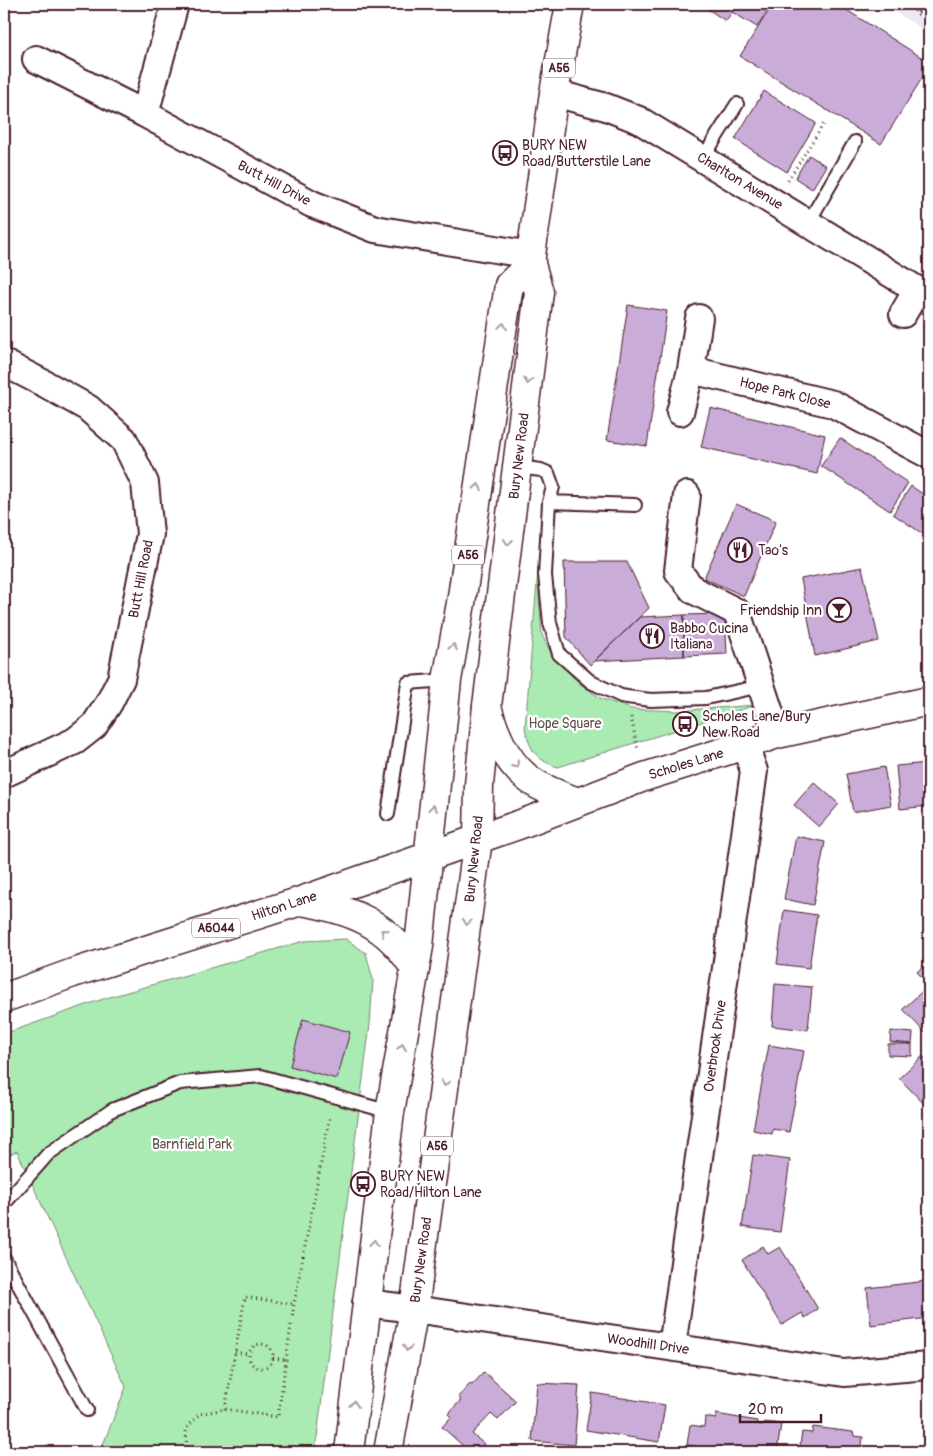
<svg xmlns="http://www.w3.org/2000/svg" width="933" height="1456" viewBox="0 0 933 1456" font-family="Pangolin,sans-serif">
  <rect width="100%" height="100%" fill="#fff"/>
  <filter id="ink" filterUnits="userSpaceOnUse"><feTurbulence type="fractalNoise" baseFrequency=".02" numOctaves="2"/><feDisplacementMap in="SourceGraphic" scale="10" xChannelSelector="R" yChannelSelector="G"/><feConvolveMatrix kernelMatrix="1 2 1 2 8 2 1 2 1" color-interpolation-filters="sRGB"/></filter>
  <g filter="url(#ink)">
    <path fill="#efe6f3" d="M882 4H929V33Z"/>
    <path fill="#aaebb4" stroke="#7a8570" d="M539 558V598L542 635 554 658 579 683 602 699 631 709 676 711 756 705 558 767C535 760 530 749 525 728Z
      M346 939 366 953 373 980 370 1024 315 1452H100L126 1387 17 1151 4 1157V1034L103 999 304 941Z"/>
    <path fill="#c9acd8" stroke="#4a1f2b" d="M700 4H737L726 21Z
      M737 4H771L757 27 732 12Z
      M773 4H837L929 62V67L881 144 740 56Z
      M919 4H929V15L917 12Z
      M764 91 816 123 787 172 735 139Z
      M809 155 826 166 812 189 795 178Z
      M628 305 667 311 647 446 607 440Z
      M710 408 825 435 817 474 701 447Z
      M840 438 908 483 890 511 821 466Z
      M911 486 929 498V538L893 514Z
      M736 504 776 521 744 596 704 578Z
      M564 562H627L649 608 590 665 566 637Z
      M862 567 879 641 815 656 801 579Z
      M725 614 727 654 684 656V615Z
      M684 615V656L594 661 640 617Z
      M928 763 929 806 900 809 896 766Z
      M884 767 891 805 853 812 846 774Z
      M814 782 839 804 819 827 794 805Z
      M796 836 825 842 813 905 784 899Z
      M784 910 817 915 809 968 777 964Z
      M929 960V1029L925 1033 903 1009 929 985 917 972Z
      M775 984 812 987 808 1030 772 1026Z
      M303 1019 350 1032 337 1079 290 1066Z
      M891 1031 913 1033 912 1044 890 1042Z
      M888 1044H912V1056L888 1055Z
      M769 1045 804 1051 789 1132 773 1129 772 1134 753 1130Z
      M923 1056 929 1063V1109L899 1078Z
      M753 1155 790 1160 780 1232 742 1227Z
      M763 1246 768 1254 780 1247 818 1309 805 1318 802 1313 782 1325 742 1260Z
      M927 1281 929 1295V1318L871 1325 867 1288Z
      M484 1372 516 1401 498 1420 491 1414 472 1434 484 1444 477 1452H470L442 1427 451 1417 448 1414 461 1400 458 1397 470 1384 472 1385Z
      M537 1383 579 1385 574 1445 532 1441Z
      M592 1393 665 1405 659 1442 586 1430Z
      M716 1414 757 1421V1424L762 1425 765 1422 781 1424 777 1452H731L687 1445 690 1425 704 1427 705 1417 716 1419Z
      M813 1427 853 1432 854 1436 863 1437 861 1452H799L802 1432 812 1433Z"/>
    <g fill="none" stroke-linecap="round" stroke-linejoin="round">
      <defs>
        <path id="service" d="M703 158 737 104
          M808 223 855 142
          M518 467 541 470 548 473 553 487 549 502 545 575 550 623 559 654 591 682 621 696 627 697 651 700 706 698 761 686
          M549 502 635 505
          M388 814 408 683 447 680
          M4 1204 48 1154 112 1110 180 1083 261 1076 390 1112
          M4 1258 87 1410"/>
        <path id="minor" d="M36 59 145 114 312 204 375 229 531 255
          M554 93 606 107 639 120 929 297
          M145 114 175 4
          M903 314 917 290
          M4 363 47 385 88 408 124 440 145 483 150 534 121 679 109 703 94 726 75 741 4 774
          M691 370 833 404 929 455
          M680 412 691 370 699 318
          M687 495 678 571 693 590 737 612 777 734
          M366 1303 414 1309 844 1373 929 1366
          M672 1347 754 771 745 745"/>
        <path id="primary" d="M487 706C495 737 509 769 538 785 551 792 564 797 578 802
          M301 901C352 910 388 923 415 969
          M4 998 73 973 301 901 521 824 644 777 745 745 777 734 929 701"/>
        <path id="trunk" d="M349 1452 390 1112 419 946 447 680 461 603 509 285 531 264
          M388 1452 414 1309 478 839 479 785 487 706 539 292 531 264V255L554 93 570 4"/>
      </defs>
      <use href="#service" stroke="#4a1f2b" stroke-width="16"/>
      <use href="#minor" stroke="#4a1f2b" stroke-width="30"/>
      <use href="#primary" stroke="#4a1f2b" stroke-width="31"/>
      <use href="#trunk" stroke="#4a1f2b" stroke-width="31"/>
      <path stroke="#4a1f2b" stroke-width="3" stroke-dasharray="1 4" stroke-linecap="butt" d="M907 4 923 19 929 22
        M788 180 825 122
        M631 717 638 750
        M249 1356a12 12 0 1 1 24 0a12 12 0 1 1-24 0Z
        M235 1352 248 1354
        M273 1358 287 1360
        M225 1409 245 1297 294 1304
        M187 1452 186 1429 199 1414 225 1409 278 1417 294 1304 330 1116"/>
      <use href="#service" stroke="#fff" stroke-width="12"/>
      <use href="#minor" stroke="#fff" stroke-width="26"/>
      <use href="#primary" stroke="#fff" stroke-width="28"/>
      <use href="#trunk" stroke="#fff" stroke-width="28"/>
    </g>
    <defs><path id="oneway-chevron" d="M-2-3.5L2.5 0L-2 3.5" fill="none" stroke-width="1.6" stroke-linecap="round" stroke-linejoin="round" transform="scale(1.25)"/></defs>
    <g stroke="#ae9aa0">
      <use href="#oneway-chevron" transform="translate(503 326) rotate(-81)"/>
      <use href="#oneway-chevron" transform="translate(528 381) rotate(97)"/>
      <use href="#oneway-chevron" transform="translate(478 487) rotate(-81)"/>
      <use href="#oneway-chevron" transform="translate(508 542) rotate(97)"/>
      <use href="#oneway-chevron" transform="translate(453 647) rotate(-80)"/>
      <use href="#oneway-chevron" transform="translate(516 765) rotate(49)"/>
      <use href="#oneway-chevron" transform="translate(433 808) rotate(-84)"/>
      <use href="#oneway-chevron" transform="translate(467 922) rotate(98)"/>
      <use href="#oneway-chevron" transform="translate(384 932) rotate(-140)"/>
      <use href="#oneway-chevron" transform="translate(402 1047) rotate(-80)"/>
      <use href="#oneway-chevron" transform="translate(445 1083) rotate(98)"/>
      <use href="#oneway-chevron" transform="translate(374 1243) rotate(-83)"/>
      <use href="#oneway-chevron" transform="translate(407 1348) rotate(100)"/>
      <use href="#oneway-chevron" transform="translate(354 1404) rotate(-83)"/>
    </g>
  </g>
  <defs>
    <symbol id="bus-ring" viewBox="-11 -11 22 22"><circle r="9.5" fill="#fff" stroke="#4a1f2b" stroke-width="1.5"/><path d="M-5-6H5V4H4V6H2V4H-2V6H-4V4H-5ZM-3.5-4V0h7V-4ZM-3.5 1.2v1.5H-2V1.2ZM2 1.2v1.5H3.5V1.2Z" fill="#4a1f2b"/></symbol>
    <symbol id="restaurant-ring" viewBox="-11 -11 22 22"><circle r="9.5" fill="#fff" stroke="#4a1f2b" stroke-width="1.5"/><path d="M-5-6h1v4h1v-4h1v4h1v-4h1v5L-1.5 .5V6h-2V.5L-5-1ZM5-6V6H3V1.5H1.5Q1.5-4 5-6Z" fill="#4a1f2b"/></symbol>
    <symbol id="bar-ring" viewBox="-11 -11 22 22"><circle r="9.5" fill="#fff" stroke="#4a1f2b" stroke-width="1.5"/><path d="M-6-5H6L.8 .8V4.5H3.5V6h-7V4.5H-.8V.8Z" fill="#4a1f2b"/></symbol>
  </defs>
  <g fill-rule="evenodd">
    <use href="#bus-ring" x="491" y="139" width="28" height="28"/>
    <use href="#restaurant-ring" x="726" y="536" width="28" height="28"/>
    <use href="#bar-ring" x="825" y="596" width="28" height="28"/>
    <use href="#restaurant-ring" x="638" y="622" width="28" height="28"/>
    <use href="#bus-ring" x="671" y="710" width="28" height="28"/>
    <use href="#bus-ring" x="349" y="1170" width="28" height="28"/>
  </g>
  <g text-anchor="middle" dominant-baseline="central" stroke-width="4.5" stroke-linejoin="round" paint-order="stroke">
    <g fill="#fff" stroke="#80626b" stroke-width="1">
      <rect x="543" y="58.5" width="32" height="19" rx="4"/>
      <rect x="452" y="545.5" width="32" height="19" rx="4"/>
      <rect x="192" y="918.5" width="48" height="19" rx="4"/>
      <rect x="421" y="1136.5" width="32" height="19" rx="4"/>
    </g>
    <g font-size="12" font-weight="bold" fill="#4a1f2b">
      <text x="559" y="68">A56</text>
      <text x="468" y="555">A56</text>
      <text x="216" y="928">A6044</text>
      <text x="437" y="1146">A56</text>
    </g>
    <g font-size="14" fill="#4a1f2b" stroke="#fff" text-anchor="start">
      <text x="522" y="145">BURY NEW<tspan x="522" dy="16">Road/Butterstile Lane</tspan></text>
      <text x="758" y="550">Tao's</text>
      <text x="822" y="610" text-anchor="end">Friendship Inn</text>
      <text x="670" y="628">Babbo Cucina<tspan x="670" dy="16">Italiana</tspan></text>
      <text x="702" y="716">Scholes Lane/Bury<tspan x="702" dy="16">New Road</tspan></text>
      <text x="380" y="1176">BURY NEW<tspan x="380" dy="16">Road/Hilton Lane</tspan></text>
    </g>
    <g font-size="14" fill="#4a1f2b" stroke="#fff">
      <text transform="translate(740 181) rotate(31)">Charlton Avenue</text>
      <text transform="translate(274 183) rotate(28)">Butt Hill Drive</text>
      <text transform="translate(785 393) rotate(14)">Hope Park Close</text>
      <text transform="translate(519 456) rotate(-83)">Bury New Road</text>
      <text transform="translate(141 579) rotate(-79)">Butt Hill Road</text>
      <text transform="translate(686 764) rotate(-17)">Scholes Lane</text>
      <text transform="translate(474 859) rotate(-84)">Bury New Road</text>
      <text transform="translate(284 906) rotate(-18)">Hilton Lane</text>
      <text transform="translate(715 1046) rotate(-82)">Overbrook Drive</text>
      <text transform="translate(421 1260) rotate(-82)">Bury New Road</text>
      <text transform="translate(648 1344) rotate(8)">Woodhill Drive</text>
    </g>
    <g font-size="14" fill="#62524d" stroke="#fff">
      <text x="565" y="723">Hope Square</text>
      <text x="192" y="1144">Barnfield Park</text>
    </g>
  </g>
  <rect width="933" height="1456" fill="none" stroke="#fff" stroke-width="20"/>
  <rect x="10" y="10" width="913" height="1436" fill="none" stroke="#4a1f2b" stroke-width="2" filter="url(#ink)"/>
  <path d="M740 1414v8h81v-8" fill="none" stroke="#4a1f2b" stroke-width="2.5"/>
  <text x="748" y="1414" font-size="15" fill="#4a1f2b" stroke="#ffffff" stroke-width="4" paint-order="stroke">20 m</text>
</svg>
